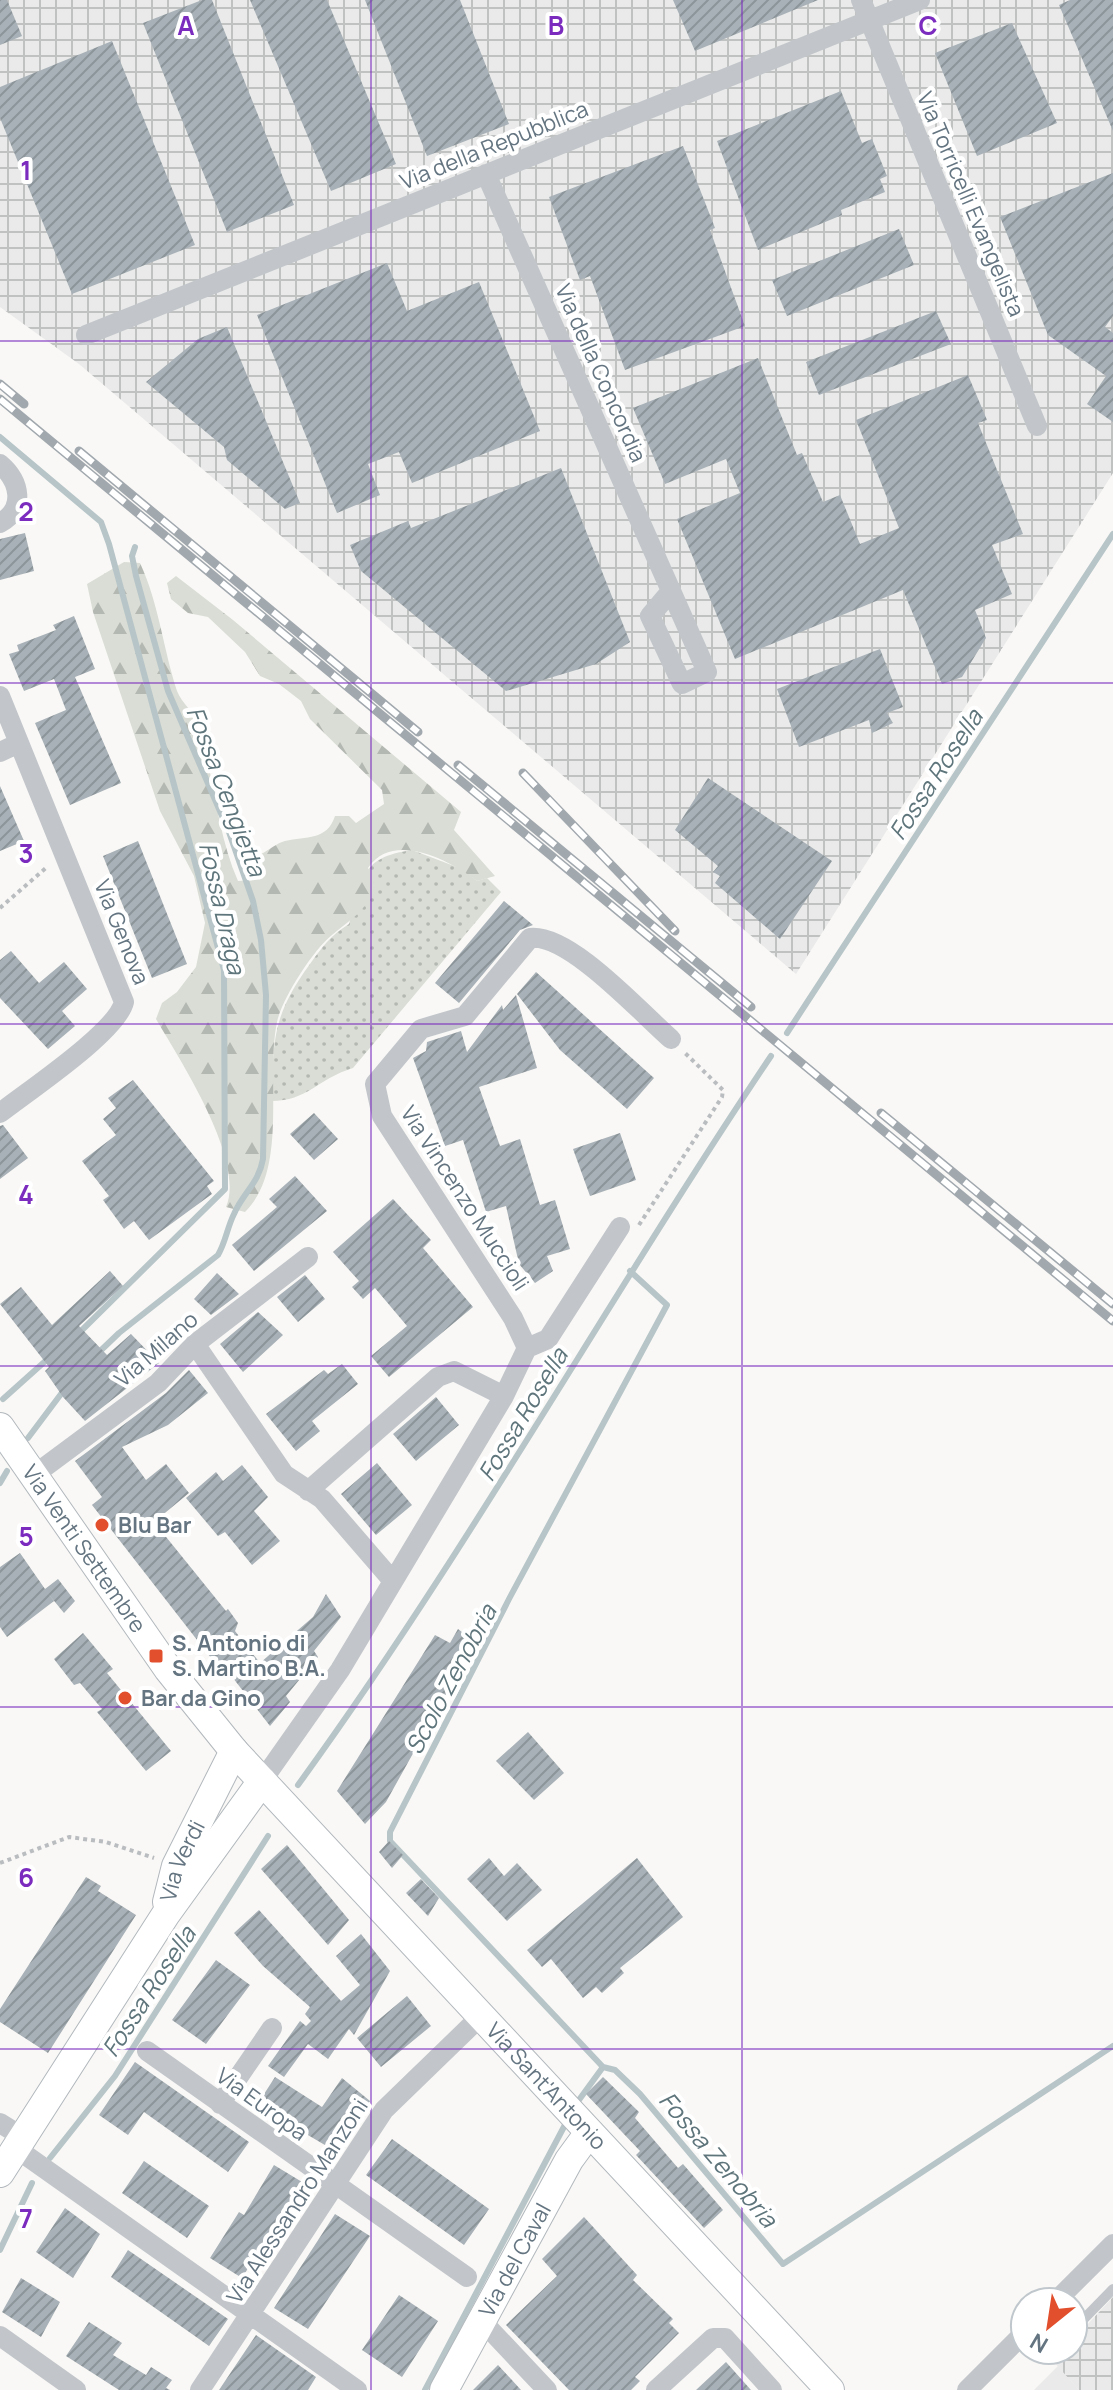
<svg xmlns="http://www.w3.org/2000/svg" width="1113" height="2390" viewBox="0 0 1113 2390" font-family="Manrope,sans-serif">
  <defs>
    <pattern id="industrial-grid" width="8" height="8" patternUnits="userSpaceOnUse" patternTransform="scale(2)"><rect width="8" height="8" fill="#e9eae9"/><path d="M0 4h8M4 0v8" fill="none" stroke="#c0c2c2"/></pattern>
    <pattern id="grass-dots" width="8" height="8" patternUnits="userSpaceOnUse" patternTransform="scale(2)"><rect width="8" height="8" fill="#d9ddd5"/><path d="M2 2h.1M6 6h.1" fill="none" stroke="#b4b8b2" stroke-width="1.8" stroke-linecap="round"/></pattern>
    <pattern id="forest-firs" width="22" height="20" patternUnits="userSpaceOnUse" patternTransform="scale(2)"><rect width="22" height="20" fill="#d9ddd5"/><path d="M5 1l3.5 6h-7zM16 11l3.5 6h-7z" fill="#b4b8b2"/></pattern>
    <pattern id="building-hatch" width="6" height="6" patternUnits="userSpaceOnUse" patternTransform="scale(2)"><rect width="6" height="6" fill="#a8b1b7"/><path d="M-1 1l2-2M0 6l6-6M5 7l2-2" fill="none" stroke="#8c959a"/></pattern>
  </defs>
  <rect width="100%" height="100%" fill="#f9f8f6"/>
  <path fill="#e9eae9" d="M1058 2366 1079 2390H1034Z"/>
  <path fill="url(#industrial-grid)" d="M0 0H1113V473L796 974 79 364 0 307Z
    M1113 2297V2390H1079L1053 2361 1063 2350H1073V2340Z"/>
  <path fill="url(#grass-dots)" d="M412 850 462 869 477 881 487 878 501 892 353 1068C317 1079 308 1101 271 1101 274 1038 272 1016 310 964 322 947 331 935 349 924 365 878 358 858 412 850Z"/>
  <path fill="url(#forest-firs)" d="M124 562 140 563C159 604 163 648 177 691 182 704 196 713 199 727 214 777 217 833 238 881L253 880 261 854C269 850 277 843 285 841 306 836 327 841 335 816H349L356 823 384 804 382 790 310 719 301 701 279 684 260 676 245 652 208 617 188 613 171 599 167 583 176 576 233 620 461 812 454 830 495 876 477 881C451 861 393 830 368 868L375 886C363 915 354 916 332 935 313 950 282 999 277 1022 265 1080 289 1168 245 1212L226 1207C246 1161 180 1060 156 1019L162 1003 177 992 196 967 205 923 194 876 160 811 93 612 87 584Z"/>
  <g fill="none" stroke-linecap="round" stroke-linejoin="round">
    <path stroke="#b7c5c8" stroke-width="6" d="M0 437 101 522 109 544 224 970 225 1189 78 1334
      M787 1033 1113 534
      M96 1355 119 1333 218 1255C226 1241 227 1228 234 1214 243 1193 259 1183 263 1159L266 995 261 940 253 901 229 832 168 691 136 576 132 556 135 547
      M3 1399 51 1356
      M28 1438 64 1390
      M0 1483 7 1471
      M298 1785C468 1551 609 1297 771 1056
      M603 2067 390 1841V1832L509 1599 667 1305 630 1271
      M576 2104 603 2067 615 2070 640 2094 783 2264 1113 2046
      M50 2158 115 2076 268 1836
      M0 2250 32 2183
      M425 2390 567 2121"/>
  </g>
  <path fill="url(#building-hatch)" d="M0 0H7L22 36 0 45Z
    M202 0H212L294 205 227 232 143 23Z
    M250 0H327L396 164 331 191Z
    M365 0H460L509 124 427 156Z
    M673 0H818L695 51Z
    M1070 0H1113V131L1059 5Z
    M1012 23 1057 123 977 156 935 53Z
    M112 41 195 245 72 294 0 118V87Z
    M841 91 862 143 872 139 887 176 880 179 885 192 841 210 842 215 758 250 717 141Z
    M683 146 715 228 710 230 745 326 625 370 590 276 580 280 549 197Z
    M1113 173V316L1105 327 1113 333V422L1087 404 1106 376 1048 335 1000 217Z
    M899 229 914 265 787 316 772 280Z
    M387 263 407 311 479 282 540 431 412 483 399 452 368 464 380 495 337 513 257 315Z
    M936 311 951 344 819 395 806 362Z
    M227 327 300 503 285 509 227 460 224 447 146 382 198 339Z
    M758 358 797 455 802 453 823 502 840 495 860 544 899 528 856 420 968 375 987 420 978 423 1023 534 992 545 1012 594 975 610 986 638 962 677 942 684 903 590 735 659 677 519 740 493 726 459 665 484 633 408Z
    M561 468 630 642 596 664 506 691 361 571 350 545 408 521 411 528Z
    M25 533 34 571 0 580V539Z
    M74 616 95 669 75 677 121 783 70 805 35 723 66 710 54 679 24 691 9 654 19 651 17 645 56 630 53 625Z
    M880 649 903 707 887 713 893 723 872 733 869 720 799 747 777 689Z
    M708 778 832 861 780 939 715 883 720 876 713 872 718 866 675 830Z
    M0 786 24 841 0 851Z
    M138 841 187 964 152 978 103 856Z
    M504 901 533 925 520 930 459 1003 435 983Z
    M11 951 39 983 64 962 87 989 62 1011 75 1026 48 1049 0 998V960Z
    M536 972 654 1078 627 1109 560 1050 517 994Z
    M516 995 537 1068 479 1087 500 1146 520 1139 540 1205 555 1200 570 1249 547 1256 553 1271 535 1283 519 1264 506 1206 486 1212 463 1140 445 1146 413 1058 426 1051 427 1042 461 1031 467 1052 502 1005 503 1010Z
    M133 1080 214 1181 207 1186 212 1194 149 1240 134 1221 124 1229 103 1200 109 1196 82 1161 116 1135 103 1119 116 1108 108 1098Z
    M314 1113 338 1139 314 1160 290 1134Z
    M3 1125 28 1158 0 1179V1126Z
    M620 1133 636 1180 590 1196 573 1149Z
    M295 1176 327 1211 254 1271 232 1245 277 1207 269 1199Z
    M393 1199 431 1240 423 1248 473 1307 389 1377 371 1356 407 1326 375 1288 363 1299 352 1287 359 1281 333 1252Z
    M110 1271 123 1286 79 1326 107 1355 131 1334 159 1363 85 1421 63 1397 45 1371 49 1367 0 1304 21 1287 52 1325Z
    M217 1273 239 1294 211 1315 194 1299Z
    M305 1275 325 1299 298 1322 277 1297Z
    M258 1312 283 1335 243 1372 220 1344Z
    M342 1364 358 1384 312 1421 320 1431 296 1451 266 1414 324 1370 328 1374Z
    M189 1370 208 1393 168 1425 122 1447 146 1480 166 1464 189 1493 154 1522 226 1611 228 1609 238 1623 235 1631 260 1663 313 1617 326 1594 341 1617 314 1651 318 1657 286 1696 290 1702 270 1726 226 1669 222 1672 92 1505 102 1497 75 1461 166 1393Z
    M436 1397 459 1425 416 1461 393 1434Z
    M377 1463 412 1505 376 1535 341 1494Z
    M242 1465 268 1497 254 1511 280 1541 252 1565 225 1532 218 1536 186 1498 216 1472 223 1481Z
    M20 1553 45 1589 58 1579 75 1601 64 1613 46 1591 54 1601 7 1637 0 1627V1567Z
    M458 1629 475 1642 386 1802 365 1824 337 1791 435 1635 450 1643Z
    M83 1633 113 1669 107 1673 171 1751 146 1771 97 1712 102 1709 80 1683 74 1685 54 1659Z
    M528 1732 564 1773 534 1800 496 1761Z
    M389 1841 403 1855 392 1868 379 1852Z
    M287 1845 349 1920 328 1945 261 1869Z
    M489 1858 504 1876 517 1863 542 1890 507 1921 467 1879Z
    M637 1858 683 1917 620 1968 624 1973 602 1993 596 1987 583 1998 551 1959 542 1967 527 1950Z
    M86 1877 101 1886 98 1891 136 1915 48 2053 0 2022V2009Z
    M421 1879 439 1898 428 1916 406 1893Z
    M259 1910 341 2001 360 1985 336 1956 361 1934 390 1971 354 2035 349 2029 328 2059 308 2044 284 2077 268 2066 300 2021 306 2026 311 2021 305 2014 310 2007 263 1966 234 1933Z
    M216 1960 250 1985 206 2044 172 2020Z
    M407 1996 431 2026 381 2067 357 2038Z
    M135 2062 249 2142 228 2172 144 2112 128 2135 99 2115Z
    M275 2077 322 2107 342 2078 370 2101 335 2151 257 2105Z
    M603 2077 639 2112 635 2118 678 2168 683 2164 723 2210 704 2228 636 2155 640 2151 586 2094Z
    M392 2139 489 2209 464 2245 366 2175Z
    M144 2161 209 2206 187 2238 122 2193Z
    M274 2165 307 2185 284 2222 279 2218 242 2278 210 2258 239 2212 244 2215Z
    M65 2208 100 2234 73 2278 36 2252Z
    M335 2214 370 2236 308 2329 274 2308Z
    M584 2217 637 2275 633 2280 673 2319 669 2323 679 2333 635 2377 640 2381 631 2390H569L506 2325 557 2276 542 2259Z
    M128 2250 228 2319 209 2346 111 2277Z
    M21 2278 60 2302 41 2337 2 2312Z
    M399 2295 438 2321 402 2377 362 2350Z
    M89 2322 122 2343 113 2355 146 2375 151 2367 172 2380 166 2388 170 2390H119L66 2356Z
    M256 2335 316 2377 308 2390H219Z
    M726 2362 751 2390H696Z
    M498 2365 521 2390H473Z"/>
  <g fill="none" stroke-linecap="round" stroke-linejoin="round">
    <defs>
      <g id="secondary">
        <path id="s1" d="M0 1427 168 1669 234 1751 830 2390"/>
        <path id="s2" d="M167 1902 176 1866 234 1751"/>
        <path d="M0 2173 166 1914 262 1781"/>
        <path id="s3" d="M444 2390 569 2160 588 2134"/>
      </g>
    </defs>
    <use href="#secondary" stroke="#b2b8bd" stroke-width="30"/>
    <path stroke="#babdc0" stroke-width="4" stroke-dasharray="4 4" stroke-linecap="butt" d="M0 908 47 867
      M639 1225 722 1097 723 1090 684 1052
      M0 1863 69 1837 106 1842 154 1858"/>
    <path stroke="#c2c6ca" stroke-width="10" d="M1073 2330 1113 2289"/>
    <path stroke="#c2c6ca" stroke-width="20" d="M861 0 1037 426
      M486 174 494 192 707 672 682 684 650 616 671 591
      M86 335 920 0
      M0 464C20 481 26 509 0 523
      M0 696 124 1002C117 1032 28 1091 0 1113
      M0 752 19 743
      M195 1344 284 1474 322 1499 392 1580
      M527 1348 548 1339 620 1227
      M34 1475 158 1383 195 1344 308 1257
      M308 1491 438 1377 454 1371 504 1396
      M262 1781 340 1670 504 1396 527 1348 513 1318 382 1116 375 1084 421 1029 465 1016 530 938C569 933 640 1012 671 1039
      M147 2051 467 2277
      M220 2104 272 2028
      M0 2123 24 2138
      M17 2149 357 2390
      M1055 2302 1113 2244
      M481 2320 547 2390
      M0 2336 76 2390
      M200 2390 384 2110 481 2016
      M656 2390 713 2338H725L772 2390
      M967 2390 1025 2332"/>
    <use href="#secondary" stroke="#fff" stroke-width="28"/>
    <defs>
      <path id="rail" d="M0 384 24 404
        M0 399 1113 1321
        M79 451 418 732
        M458 765 751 1007
        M523 773 675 931
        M881 1113 1113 1304"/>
    </defs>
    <use href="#rail" stroke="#a1a8ae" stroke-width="9"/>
    <use href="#rail" stroke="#fff" stroke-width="6" stroke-dasharray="18" stroke-linecap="butt"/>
  </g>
  <path fill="none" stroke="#7b2cbf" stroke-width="2" stroke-opacity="0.55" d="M371 0V2390M742 0V2390M0 341H1113M0 683H1113M0 1024H1113M0 1366H1113M0 1707H1113M0 2049H1113"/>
  <g fill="#e14f2d" stroke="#fff" stroke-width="3">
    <circle cx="102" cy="1525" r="8"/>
    <rect x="148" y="1648" width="16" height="16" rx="4"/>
    <circle cx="125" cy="1698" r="8"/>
  </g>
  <g text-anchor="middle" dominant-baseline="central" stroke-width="8" stroke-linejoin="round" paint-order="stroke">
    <g font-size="22" fill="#647581" stroke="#fff">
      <text transform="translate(494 145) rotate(-22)">Via della Repubblica</text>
      <text transform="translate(971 204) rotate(67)">Via Torricelli Evangelista</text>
      <text transform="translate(601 373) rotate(66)">Via della Concordia</text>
      <text transform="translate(122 932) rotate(68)">Via Genova</text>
      <text transform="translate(465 1198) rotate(57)">Via Vincenzo Muccioli</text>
      <text transform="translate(156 1349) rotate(-41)">Via Milano</text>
      <text stroke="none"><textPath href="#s1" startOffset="148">Via Venti Settembre</textPath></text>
      <text stroke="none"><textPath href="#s2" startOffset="44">Via Verdi</textPath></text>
      <text stroke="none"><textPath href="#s1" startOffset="858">Via Sant'Antonio</textPath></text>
      <text transform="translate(262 2104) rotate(36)">Via Europa</text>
      <text transform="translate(297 2201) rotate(-57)">Via Alessandro Manzoni</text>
      <text stroke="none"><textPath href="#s3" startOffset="148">Via del Caval</textPath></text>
    </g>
    <g font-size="22" font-weight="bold" fill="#647581" stroke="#fff" text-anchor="start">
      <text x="118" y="1525">Blu Bar</text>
      <text x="172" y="1643">S. Antonio di<tspan x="172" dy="25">S. Martino B.A.</tspan></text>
      <text x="141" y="1698">Bar da Gino</text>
    </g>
    <g font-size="24" font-style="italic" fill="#5e757b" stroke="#fff">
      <text transform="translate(935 774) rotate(-57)">Fossa Rosella</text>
      <text transform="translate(227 791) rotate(69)">Fossa Cengietta</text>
      <text transform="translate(223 908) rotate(77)">Fossa Draga</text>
      <text transform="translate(522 1414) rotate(-59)">Fossa Rosella</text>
      <text transform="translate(450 1679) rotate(-62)">Scolo Zenobria</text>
      <text transform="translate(148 1991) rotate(-57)">Fossa Rosella</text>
      <text transform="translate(719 2159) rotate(50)">Fossa Zenobria</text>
    </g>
  </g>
  <g font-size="26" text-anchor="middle" font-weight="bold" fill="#7b2cbf" stroke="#fff" stroke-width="8" stroke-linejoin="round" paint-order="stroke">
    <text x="186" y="35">A</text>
    <text x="556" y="35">B</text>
    <text x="928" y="35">C</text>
    <text x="26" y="180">1</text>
    <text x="26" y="521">2</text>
    <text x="26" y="863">3</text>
    <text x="26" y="1204">4</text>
    <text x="26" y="1546">5</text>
    <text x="26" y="1887">6</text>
    <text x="26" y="2228">7</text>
  </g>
  <g transform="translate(1049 2326) rotate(210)"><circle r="38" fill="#ffffff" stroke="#c1c8cd" stroke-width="2"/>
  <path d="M0-6L14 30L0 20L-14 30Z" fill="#e14f2d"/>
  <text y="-12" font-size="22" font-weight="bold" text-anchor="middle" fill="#647581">N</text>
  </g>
</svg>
